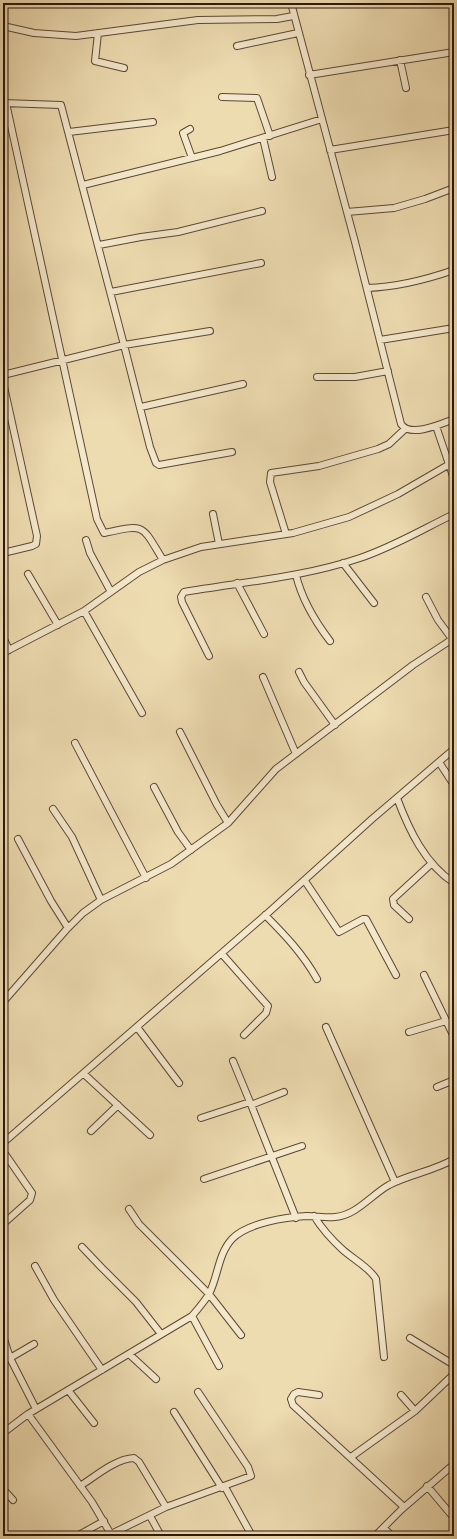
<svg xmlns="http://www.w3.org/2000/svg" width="457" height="1539" viewBox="0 0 457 1539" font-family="Cardo,serif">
  <rect width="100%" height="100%" fill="#eedcb1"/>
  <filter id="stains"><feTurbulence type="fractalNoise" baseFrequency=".005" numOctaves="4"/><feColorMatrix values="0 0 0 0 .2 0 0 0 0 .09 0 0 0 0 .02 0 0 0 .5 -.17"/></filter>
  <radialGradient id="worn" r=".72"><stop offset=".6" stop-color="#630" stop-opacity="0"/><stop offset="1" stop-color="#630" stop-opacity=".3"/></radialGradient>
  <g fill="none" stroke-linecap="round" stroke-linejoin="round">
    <defs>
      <path id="minor" d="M291 3 355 242 401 424C410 438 441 424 454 419
        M3 26 34 33 76 36 198 20 277 19 293 16
        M98 33 95 61 124 68
        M237 46 298 33
        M400 60 406 88
        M309 75 454 52
        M222 97 257 98 270 136
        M3 103 61 105 124 345 3 375
        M6 103 97 519 104 533C146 524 141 524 163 560
        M190 129 183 133 192 158
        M69 132 153 122
        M263 138 272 177
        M330 150 454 130
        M83 185 220 151 322 119
        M347 212 394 208 425 199 454 188
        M99 245 141 237 178 232 262 211
        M367 288C398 287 425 280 454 270
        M111 292 261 263
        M210 331 124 345 150 447 156 463 159 465 232 452
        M380 340 454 328
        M317 377H355L388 371
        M3 382 37 536 36 544 32 546 3 553
        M141 407 243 384
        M436 426 454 479
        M213 514 219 544
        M286 534 270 482 271 473 319 466 378 449 389 444 405 429
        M86 540 90 553 111 592
        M343 563 374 603
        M28 574 58 625
        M296 575C302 600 314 620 330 641
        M237 583 264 634
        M426 597 438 620 452 639
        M84 611 142 713
        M3 637 9 650
        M3 653 84 611 139 572 163 560 201 547 293 533 349 517 398 494 448 465
        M209 656 182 602 181 597 184 592C243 582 304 577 360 558 393 547 423 529 454 514
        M299 672 304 682 335 725
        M263 677 296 754
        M180 732 217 805 228 823
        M75 743 146 878
        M439 762 454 785
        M154 787 178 832 191 850
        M397 798C409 830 425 864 454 883
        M53 809 72 837 101 900
        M18 839 51 901 68 928
        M305 881 339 932 363 919H366L396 975
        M265 915C285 935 303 954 317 979
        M409 919 394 905 393 899 431 864
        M222 954 268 1006 266 1013 244 1035
        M424 975 454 1037
        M3 1002 66 930 83 913 101 900 171 864 228 823 276 769 413 665 454 638
        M137 1027 179 1083
        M326 1027 395 1182
        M409 1032 446 1021
        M233 1061 250 1102
        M84 1074 150 1135
        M437 1087 454 1080
        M251 1105 284 1092
        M201 1118 250 1102 296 1218
        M91 1131 118 1105
        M3 1143 269 912 372 819 454 749
        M3 1151 32 1193 30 1200 3 1224
        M204 1179 302 1146
        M129 1209 139 1224 209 1294 241 1335
        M314 1216C322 1229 332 1240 343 1250 353 1259 369 1267 376 1279L384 1357
        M82 1247 102 1268 136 1302 161 1334
        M35 1266 54 1300 102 1370
        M192 1316 219 1366
        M3 1336 10 1358 36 1409
        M410 1338 454 1365
        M129 1354 156 1379
        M10 1358 34 1344
        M68 1390 94 1423
        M319 1395 298 1392 294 1394 291 1399 293 1405 404 1507
        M401 1395 415 1411
        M174 1412 222 1488
        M28 1414 92 1502 112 1536
        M3 1433 28 1414 192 1316C198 1309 204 1302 209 1294 218 1277 218 1254 232 1239 247 1223 286 1217 307 1216 316 1216 326 1218 335 1217 357 1215 371 1195 389 1185 410 1174 434 1171 454 1159
        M351 1457 415 1411 454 1374
        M80 1486C96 1476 115 1459 134 1458L139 1462 166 1507
        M427 1486 454 1518
        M225 1487 252 1536
        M3 1489 13 1500
        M150 1516 161 1536
        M384 1528 392 1536
        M111 1534 166 1507 251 1476 248 1467 198 1392
        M77 1536 104 1521
        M375 1536 401 1510 454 1464"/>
      <path id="secondary" d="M452 3 454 5"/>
    </defs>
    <use href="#minor" stroke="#5c4834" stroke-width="8"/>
    <use href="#secondary" stroke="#2b170a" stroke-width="10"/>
    <use href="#minor" stroke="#f4e8cc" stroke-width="6"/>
    <use href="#secondary" stroke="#f4e8cc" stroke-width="9"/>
  </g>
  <rect width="457" height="1539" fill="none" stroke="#eedcb1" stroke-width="16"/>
  <rect x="4" y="4" width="449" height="1531" fill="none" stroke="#2b170a" stroke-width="2"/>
  <rect x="8" y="8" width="441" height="1523" fill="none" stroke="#2b170a"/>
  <rect width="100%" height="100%" filter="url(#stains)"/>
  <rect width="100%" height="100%" fill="url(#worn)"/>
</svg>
